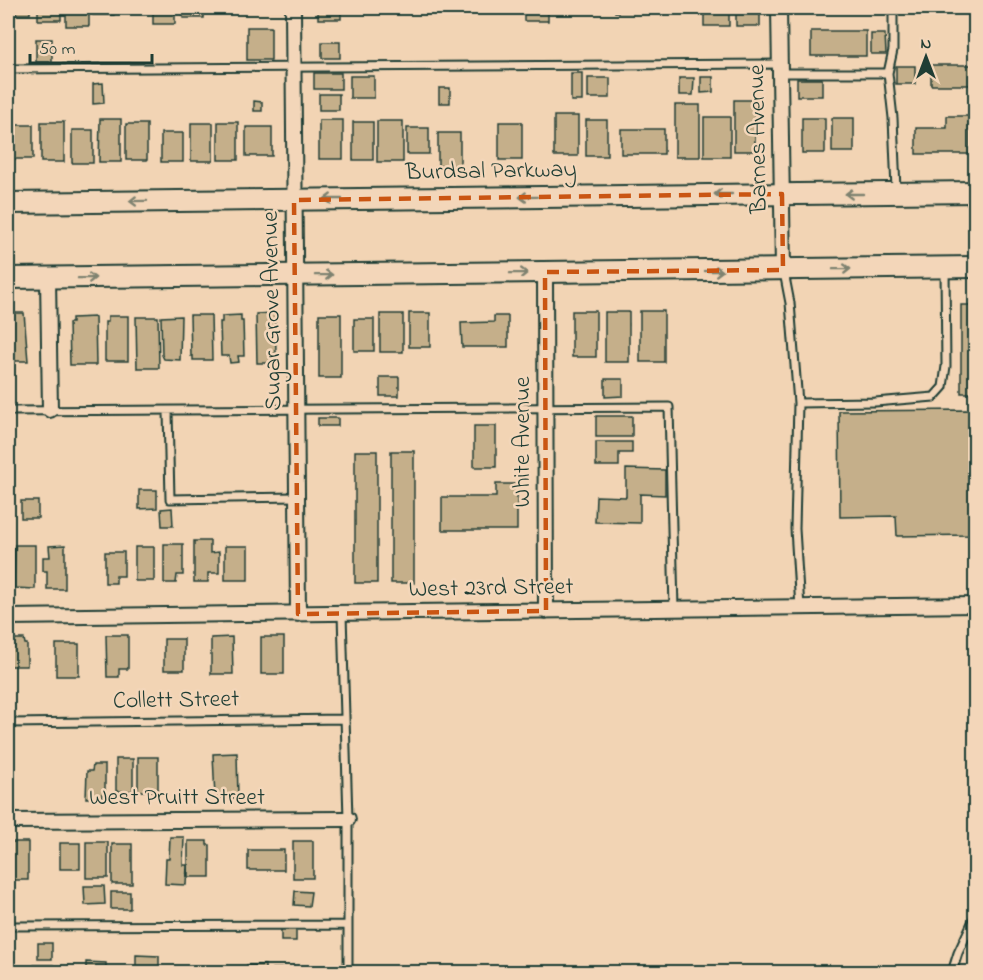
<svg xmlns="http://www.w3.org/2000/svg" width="983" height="980" viewBox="0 0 983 980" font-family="'Indie Flower',sans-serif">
  <rect width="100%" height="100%" fill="#f2d4b4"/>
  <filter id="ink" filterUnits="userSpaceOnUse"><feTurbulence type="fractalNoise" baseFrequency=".0167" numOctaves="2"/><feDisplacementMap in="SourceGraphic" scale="12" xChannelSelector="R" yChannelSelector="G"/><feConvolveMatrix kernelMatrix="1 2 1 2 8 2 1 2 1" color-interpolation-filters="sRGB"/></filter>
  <g filter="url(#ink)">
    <path fill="#c5af8a" stroke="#1f3d34" stroke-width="1.5" d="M9 8H30V14H9Z
      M38 8H61V20H38Z
      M66 8H89V26H66Z
      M93 8H114V15H93Z
      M153 8H175V24H153Z
      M183 8H204V18H183Z
      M211 8H240V10H211Z
      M318 8H341V19H318Z
      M349 8H370V11H349Z
      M381 8H401V13H381Z
      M465 8H489V13H465Z
      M524 8H548V21H524Z
      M615 8H636V12H615Z
      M704 8H729V26H704Z
      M736 8H760V26H736Z
      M809 8H868V12H809Z
      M247 27H271V60H247Z
      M811 31H866V56H811Z
      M871 34H885L886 54H871Z
      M36 39H52V62H36Z
      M322 42H340V58H322Z
      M931 65H976V85H931Z
      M896 66H915V84H896Z
      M314 73H341V89H314Z
      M571 73H582V101H571Z
      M350 76H374V98H350Z
      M701 77H713V92L701 93Z
      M588 78H610V98H588Z
      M679 78H694L693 95H679Z
      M797 79H822V96H797Z
      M103 83 104 103 93 104V84Z
      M439 88H450V103H439Z
      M319 94H339V110H319Z
      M734 100H755V151H734Z
      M254 101 262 102V111H254Z
      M675 105H700V157H675Z
      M554 116H578V156H554Z
      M947 116H970V154H916V128H947Z
      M704 117H730V157H704Z
      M802 118H825V153H802Z
      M832 118H854V152H832Z
      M100 119H121V162H99Z
      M319 120H343V159H319Z
      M586 120H607V156H586Z
      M377 121H403V162H377Z
      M41 122H64V162H41Z
      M218 122H238V160H218Z
      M353 122H373V160H353Z
      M499 122H522V160H499Z
      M191 123H213V161H191Z
      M126 124H147V160H126Z
      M12 125H33V159H12Z
      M246 127H272V156H246Z
      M407 128H429V154H407Z
      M621 129H664V154H621Z
      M72 130H93V163H72Z
      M161 133H183V162H161Z
      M438 133H460V166H438Z
      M961 305H976V393H961Z
      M572 311H596V357H572Z
      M640 311H664V362H640Z
      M605 312H629V362H605Z
      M8 313H24L28 361H8Z
      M275 313 276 354H271V363H257L256 314Z
      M409 313H430V347H409Z
      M319 314H341V378H319Z
      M380 314H403V352H380Z
      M190 315H211L212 360H193V356H191Z
      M241 315V321H243L244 356H238L239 362 230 363 229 356H221L220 322H222V316Z
      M108 316H128V361H105V322H108Z
      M181 316 180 360 164 359 162 355 161 317Z
      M494 316H508V347H462L461 323 494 322Z
      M95 317 96 365H70L69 323H72V318Z
      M136 317H158L159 368H137Z
      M354 319H374V351H354Z
      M380 377H399V396H380Z
      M605 379H623V396L605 397Z
      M971 410 972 535 897 536 896 516 840 517 839 411Z
      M596 416H632V437H596Z
      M318 418H338V426H318Z
      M474 426H496V467H474Z
      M596 442H632V453H619V466H596Z
      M355 451H377V583H355Z
      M391 451H414V583H391Z
      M626 469 665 470V495L640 494V523L595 522 596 496 626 497Z
      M496 484H517V530H442V497H496Z
      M139 490H157V508L139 509Z
      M21 501H38V518H21Z
      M172 508 173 526H162L161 509Z
      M194 541H210V553L219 552V573H208V582H194Z
      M164 544H183V575H177L176 583H164Z
      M15 545H35V589L14 588Z
      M65 545V589H47V571H43V557H50L49 546Z
      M225 546H248V580H225Z
      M135 547H154V581H135Z
      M105 552H124V576H116V583H105Z
      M106 635H128V669H119V677H107Z
      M232 637 233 674H211V638Z
      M261 637H284V674H261Z
      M9 639H24L25 644H27V666H8Z
      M164 639H184V670H164Z
      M56 644H79V676H56Z
      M237 753 238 798H215L213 754Z
      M138 757H158V791H138Z
      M116 759H133V791H116Z
      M93 765H105V794H102V798H86L87 771H92Z
      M170 837H184L183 865H187L186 885 165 884 166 859H169Z
      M188 841H207V845H210V877H188Z
      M293 841H313V878H293Z
      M8 842H28V880H8Z
      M86 842H108V878H86Z
      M60 843H80V869H60Z
      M112 844H132V884H112Z
      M248 850H284V870H248Z
      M84 886H104L105 904 85 905Z
      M295 891 311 892 309 906 294 905Z
      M111 892H130V909H111Z
      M281 926H296V941H281Z
      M38 943H52V959H38Z
      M136 955 159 956V972H136Z
      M86 962 106 963V972H86Z
      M34 965H54V972H34Z
      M247 965H265V972H247Z
      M220 969H240V972H220Z
      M272 969H290V972H272Z"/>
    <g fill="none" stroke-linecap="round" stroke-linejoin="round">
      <defs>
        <path id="lane" d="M893 8V50L888 73 893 118 896 190
          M8 69 780 64
          M780 73H888
          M784 272 790 303 798 403 795 529 800 608
          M798 403 875 402 934 397 943 387 946 366 945 270
          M8 411 669 407 674 609
          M168 411 170 499 297 497
          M342 614 348 819V972
          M8 723 345 719
          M8 926 348 925
          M952 972 958 953 976 914"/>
        <path id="street" d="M293 8 298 614
          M779 8 783 270
          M545 272 546 611
          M48 278 50 410
          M8 617 976 605
          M8 821 348 819"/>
        <path id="secondary" d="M8 203 976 192
          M8 278 976 267"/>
      </defs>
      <use href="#lane" stroke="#1f3d34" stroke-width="11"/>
      <use href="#street" stroke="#1f3d34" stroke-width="18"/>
      <use href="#secondary" stroke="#1f3d34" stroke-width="24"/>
      <use href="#lane" stroke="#f3d6b9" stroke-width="7"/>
      <use href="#street" stroke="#f3d6b9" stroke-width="14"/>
      <use href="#secondary" stroke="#f3d6b9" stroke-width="20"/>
    </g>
    <defs><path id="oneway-shaft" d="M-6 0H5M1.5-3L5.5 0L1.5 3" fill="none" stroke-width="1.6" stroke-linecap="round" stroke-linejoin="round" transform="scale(1.5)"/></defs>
    <g stroke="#7e8270">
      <use href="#oneway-shaft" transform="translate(723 194) rotate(180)"/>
      <use href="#oneway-shaft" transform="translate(854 194) rotate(180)"/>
      <use href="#oneway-shaft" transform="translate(528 197) rotate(179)"/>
      <use href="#oneway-shaft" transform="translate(333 199) rotate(180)"/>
      <use href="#oneway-shaft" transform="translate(138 201) rotate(179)"/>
      <use href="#oneway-shaft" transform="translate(842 269) rotate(-1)"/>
      <use href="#oneway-shaft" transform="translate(714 271)"/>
      <use href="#oneway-shaft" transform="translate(519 273) rotate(-1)"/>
      <use href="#oneway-shaft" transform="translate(324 275) rotate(-1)"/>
      <use href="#oneway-shaft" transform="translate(87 278) rotate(-1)"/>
    </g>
  </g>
  <path fill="none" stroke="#ca5512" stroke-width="4.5" stroke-dasharray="12 8" stroke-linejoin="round" d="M782 194 783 270 545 272 546 611 298 614 294 200Z"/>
  <g text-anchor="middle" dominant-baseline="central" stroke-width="5" stroke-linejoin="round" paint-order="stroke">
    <g font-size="24" fill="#1f3d34" stroke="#f3d6b9">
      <text transform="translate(759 139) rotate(-91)">Barnes Avenue</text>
      <text transform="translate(491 172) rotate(-1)">Burdsal Parkway</text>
      <text transform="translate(273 311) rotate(-91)">Sugar Grove Avenue</text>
      <text transform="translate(523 442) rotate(-90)">White Avenue</text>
      <text transform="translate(491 589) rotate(-1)">West 23rd Street</text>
      <text transform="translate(176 701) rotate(-1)">Collett Street</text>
      <text x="177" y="798">West Pruitt Street</text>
    </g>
  </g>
  <rect width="983" height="980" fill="none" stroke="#f3d6b9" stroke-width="30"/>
  <rect x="15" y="15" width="953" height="950" fill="none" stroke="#1f3d34" stroke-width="2" filter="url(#ink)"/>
  <g transform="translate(926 57)" stroke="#f3d6b9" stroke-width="4.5" paint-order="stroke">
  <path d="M0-4.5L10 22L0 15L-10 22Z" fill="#1f3d34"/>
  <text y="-9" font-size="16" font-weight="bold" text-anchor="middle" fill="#1f3d34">N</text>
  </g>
  <path d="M30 54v9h122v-9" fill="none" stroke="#1f3d34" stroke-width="3"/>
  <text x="39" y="54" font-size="18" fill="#1f3d34" stroke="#f3d6b9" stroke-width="4.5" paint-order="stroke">50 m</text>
</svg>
